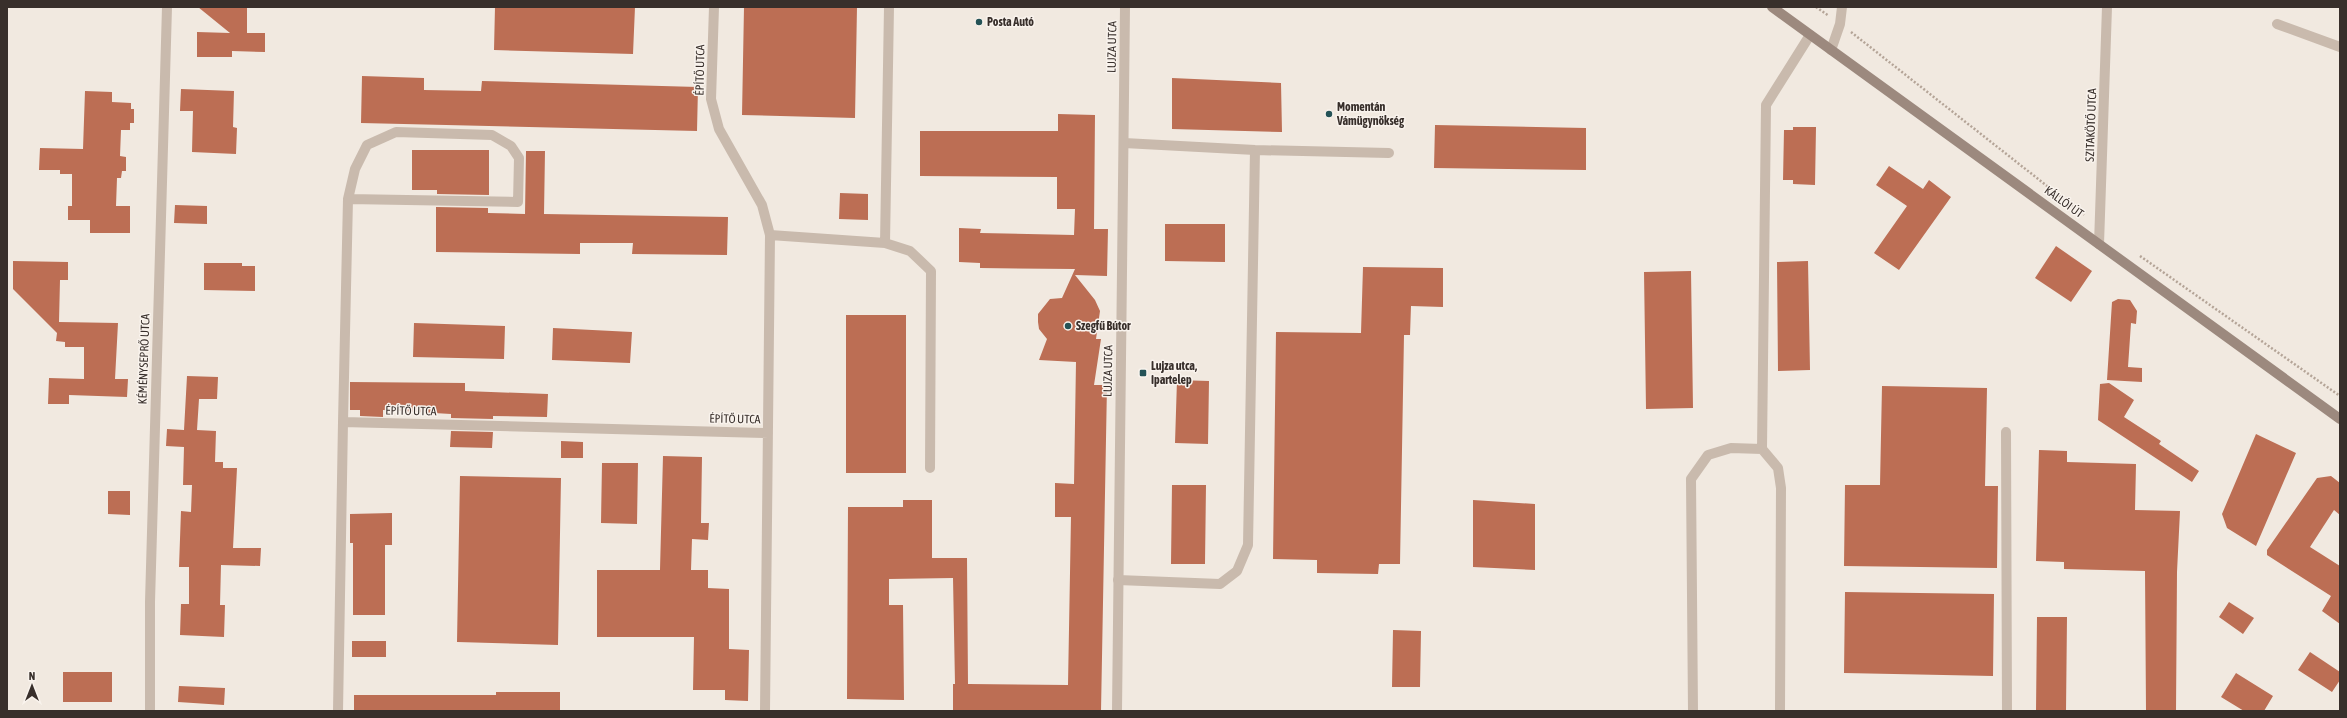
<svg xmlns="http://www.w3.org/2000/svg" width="2347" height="718" viewBox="0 0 2347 718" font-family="'Asap Condensed',sans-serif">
  <rect width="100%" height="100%" fill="#f1e9e0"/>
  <path fill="#bc6e54" d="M198 7H247V33H265V52L232 51V57H197V32L230 33Z
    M495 7H635L633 54 494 50Z
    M744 7H857L855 118 742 115Z
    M362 76 424 78V90L481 91 482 81 698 87 697 131 361 123Z
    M1172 78 1281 83 1282 132 1172 129Z
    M181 89 234 91 233 127 237 128 236 154 192 152 193 111H180Z
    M85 91 112 92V102L131 103V109H134V123H130V130H121L120 156 126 157V171H122L121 178H117L116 206H130V233H90V220H68V206H72V174H60V170H39L40 148 83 149Z
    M1058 114 1095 115 1094 229H1108L1107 276 1075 275 1095 300 1100 311 1096 339H1101L1094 385H1107L1101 711H953V684H955L953 578 889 579V605H903L904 700 847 699 848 507H903V500H932V558H967L968 684 1068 685 1071 517H1055V483L1074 484 1076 362 1039 360 1047 339 1039 329 1038 322V314L1050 299 1062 298 1075 269 980 268V263L959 262V228L981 229 980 233 1074 235 1075 209H1057V177L920 176V131H1058Z
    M1435 125 1586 128V170L1434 168Z
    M1793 127H1816L1815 185 1793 184V180H1783L1784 130H1793Z
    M412 150H489V195L437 194V190H412Z
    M526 151H545L544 214 728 217 727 255 632 254 633 243H580V254L436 252V207L488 208V213L525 214Z
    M1889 166 1923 189 1929 180 1951 197 1899 270 1874 253 1907 206 1876 185Z
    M840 193 868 194V220L839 219Z
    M175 205 207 206V224L174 223Z
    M1165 224H1225V262L1165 261Z
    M2056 246 2092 271 2071 302 2035 278Z
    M13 261 68 262V280H60L59 322 118 323 115 379H128L127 397 69 395V404H48L49 378 84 379V347H65V342L56 341 57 333 13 289Z
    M1808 261 1810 370 1778 371 1777 262Z
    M204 263H242V266H255V291L204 290Z
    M1363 267 1443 268V307L1411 306 1410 335H1404L1400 564H1379L1378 574 1317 573V560L1273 559 1276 332 1361 333Z
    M1691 271 1693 408 1646 409 1644 272Z
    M2118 299 2130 300 2137 311 2136 324 2131 323 2128 367 2142 368V382L2107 380 2112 302Z
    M846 315H906V473H846Z
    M414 323 505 326 504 359 413 357Z
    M553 328 632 332 630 363 552 360Z
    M187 376 218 377 217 399H199L197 430 216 431 215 462H223V468H237L233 548H261L260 566 221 565 220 605H225L224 637 180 635 181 604H189V567H179L181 511 191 512 192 485H183L184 447 166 446 167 429 184 430Z
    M1177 380 1209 381 1208 444 1175 443Z
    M350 382 465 383V391L548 394 547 417 493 416V419L451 418V414L383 410V417L360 416V410H350Z
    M2109 383 2134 400 2124 417 2161 441 2159 444 2199 471 2192 482 2098 420 2100 384Z
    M1882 386 1987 388 1985 486H1998L1997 568 1844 566 1845 485H1880Z
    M451 431 493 432 492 448 450 447Z
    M2256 434 2296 453 2256 546 2227 528 2222 514Z
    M561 441 583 442V458H561Z
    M2039 450 2067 451V462L2136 464 2135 510 2180 511 2177 572 2176 711H2146L2145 571 2064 569V562L2036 561Z
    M663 456 702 457 701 523H709L708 540 692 539 691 570H708V588L729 589V649L749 650 748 701 725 700V690H693L694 637H597V570H660Z
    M602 463H638L637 524 601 523Z
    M460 476 561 478 558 645 457 642Z
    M2331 476 2340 483V515L2334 510 2310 547 2340 566V624L2322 611 2331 596 2267 555V550L2317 478Z
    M1172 485H1206L1205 564H1171Z
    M108 491H130V515L108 514Z
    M1473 500 1535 504V570L1473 567Z
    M392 513V545H385V615H353V543H350V514Z
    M1845 592 1994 594 1993 676 1844 673Z
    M2229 602 2254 618 2243 634 2219 617Z
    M2037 617H2067L2066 711H2036Z
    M1393 630 1421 631 1420 687H1392Z
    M352 641H386V657H352Z
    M2310 652 2340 672V680L2332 692 2298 670Z
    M63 672H112V702H63Z
    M2236 673 2273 696 2264 711H2244L2221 697Z
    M179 686 225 688 224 705 178 702Z
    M496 692H560V711H354V695H496Z"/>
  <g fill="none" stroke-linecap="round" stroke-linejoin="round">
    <path stroke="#b4a497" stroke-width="2.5" stroke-dasharray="2 2" stroke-linecap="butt" d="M1816 7 1829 16
      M1851 32 2084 215
      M2140 256 2340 396"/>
    <path stroke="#c9baad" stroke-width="10" d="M714 7 711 99 719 129 762 205 770 235 765 711
      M1124 143 1255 150 1389 153
      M770 235 885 243 910 251 931 271 930 468
      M885 243 889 7
      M343 422 348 199 355 169 367 145 396 132 492 135 511 146 519 158 518 202 348 199
      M2006 432 2007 711
      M1118 580 1220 584 1237 571 1248 545 1255 150
      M338 711 343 422 768 433
      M1693 711 1691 479 1708 455 1731 448 1762 449
      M1780 711 1781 488 1778 468 1762 449 1766 105 1810 35"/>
    <path stroke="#c9baad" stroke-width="10" d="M2277 24 2340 47
      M1831 50 1840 24 1842 7
      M2099 244 2107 7
      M150 711V602L167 7
      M1117 711 1125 7"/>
    <path stroke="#9c897e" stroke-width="10" d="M1772 7 2340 419"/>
  </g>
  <g fill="#245256" stroke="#f9f3ed" stroke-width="1.5">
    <circle cx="979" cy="22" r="4"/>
    <circle cx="1329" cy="114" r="4"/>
    <circle cx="1068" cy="326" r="4"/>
    <rect x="1139" y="369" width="8" height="8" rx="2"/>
  </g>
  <g text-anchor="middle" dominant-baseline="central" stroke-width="3" stroke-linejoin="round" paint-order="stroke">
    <g font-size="12" font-weight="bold" fill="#382f2b" stroke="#f9f3ed" text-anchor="start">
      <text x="987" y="22">Posta Autó</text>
      <text x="1337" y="107">Momentán<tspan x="1337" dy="14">Vámügynökség</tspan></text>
      <text x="1076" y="326">Szegfű Bútor</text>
      <text x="1151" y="366">Lujza utca,<tspan x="1151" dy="14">Ipartelep</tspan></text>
    </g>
    <g font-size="12" fill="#382f2b" stroke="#f9f3ed">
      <text transform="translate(1112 47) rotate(-89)">LUJZA UTCA</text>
      <text transform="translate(700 70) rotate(-89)">ÉPÍTŐ UTCA</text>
      <text transform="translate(2091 125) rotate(-88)">SZITAKÖTŐ UTCA</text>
      <text transform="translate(2064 202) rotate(36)">KÁLLÓI ÚT</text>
      <text transform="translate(144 359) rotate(-88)">KÉMÉNYSEPRŐ UTCA</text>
      <text transform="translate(1108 371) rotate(-89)">LUJZA UTCA</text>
      <text transform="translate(411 411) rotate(1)">ÉPÍTŐ UTCA</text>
      <text transform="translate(735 419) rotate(1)">ÉPÍTŐ UTCA</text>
    </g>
  </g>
  <rect width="2347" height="718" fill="none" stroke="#382f2b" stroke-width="16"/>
  <g transform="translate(32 686)" stroke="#f9f3ed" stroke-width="3" paint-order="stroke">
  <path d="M0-3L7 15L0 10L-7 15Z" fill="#382f2b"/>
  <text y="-6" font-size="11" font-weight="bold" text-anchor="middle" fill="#382f2b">N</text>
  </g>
</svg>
